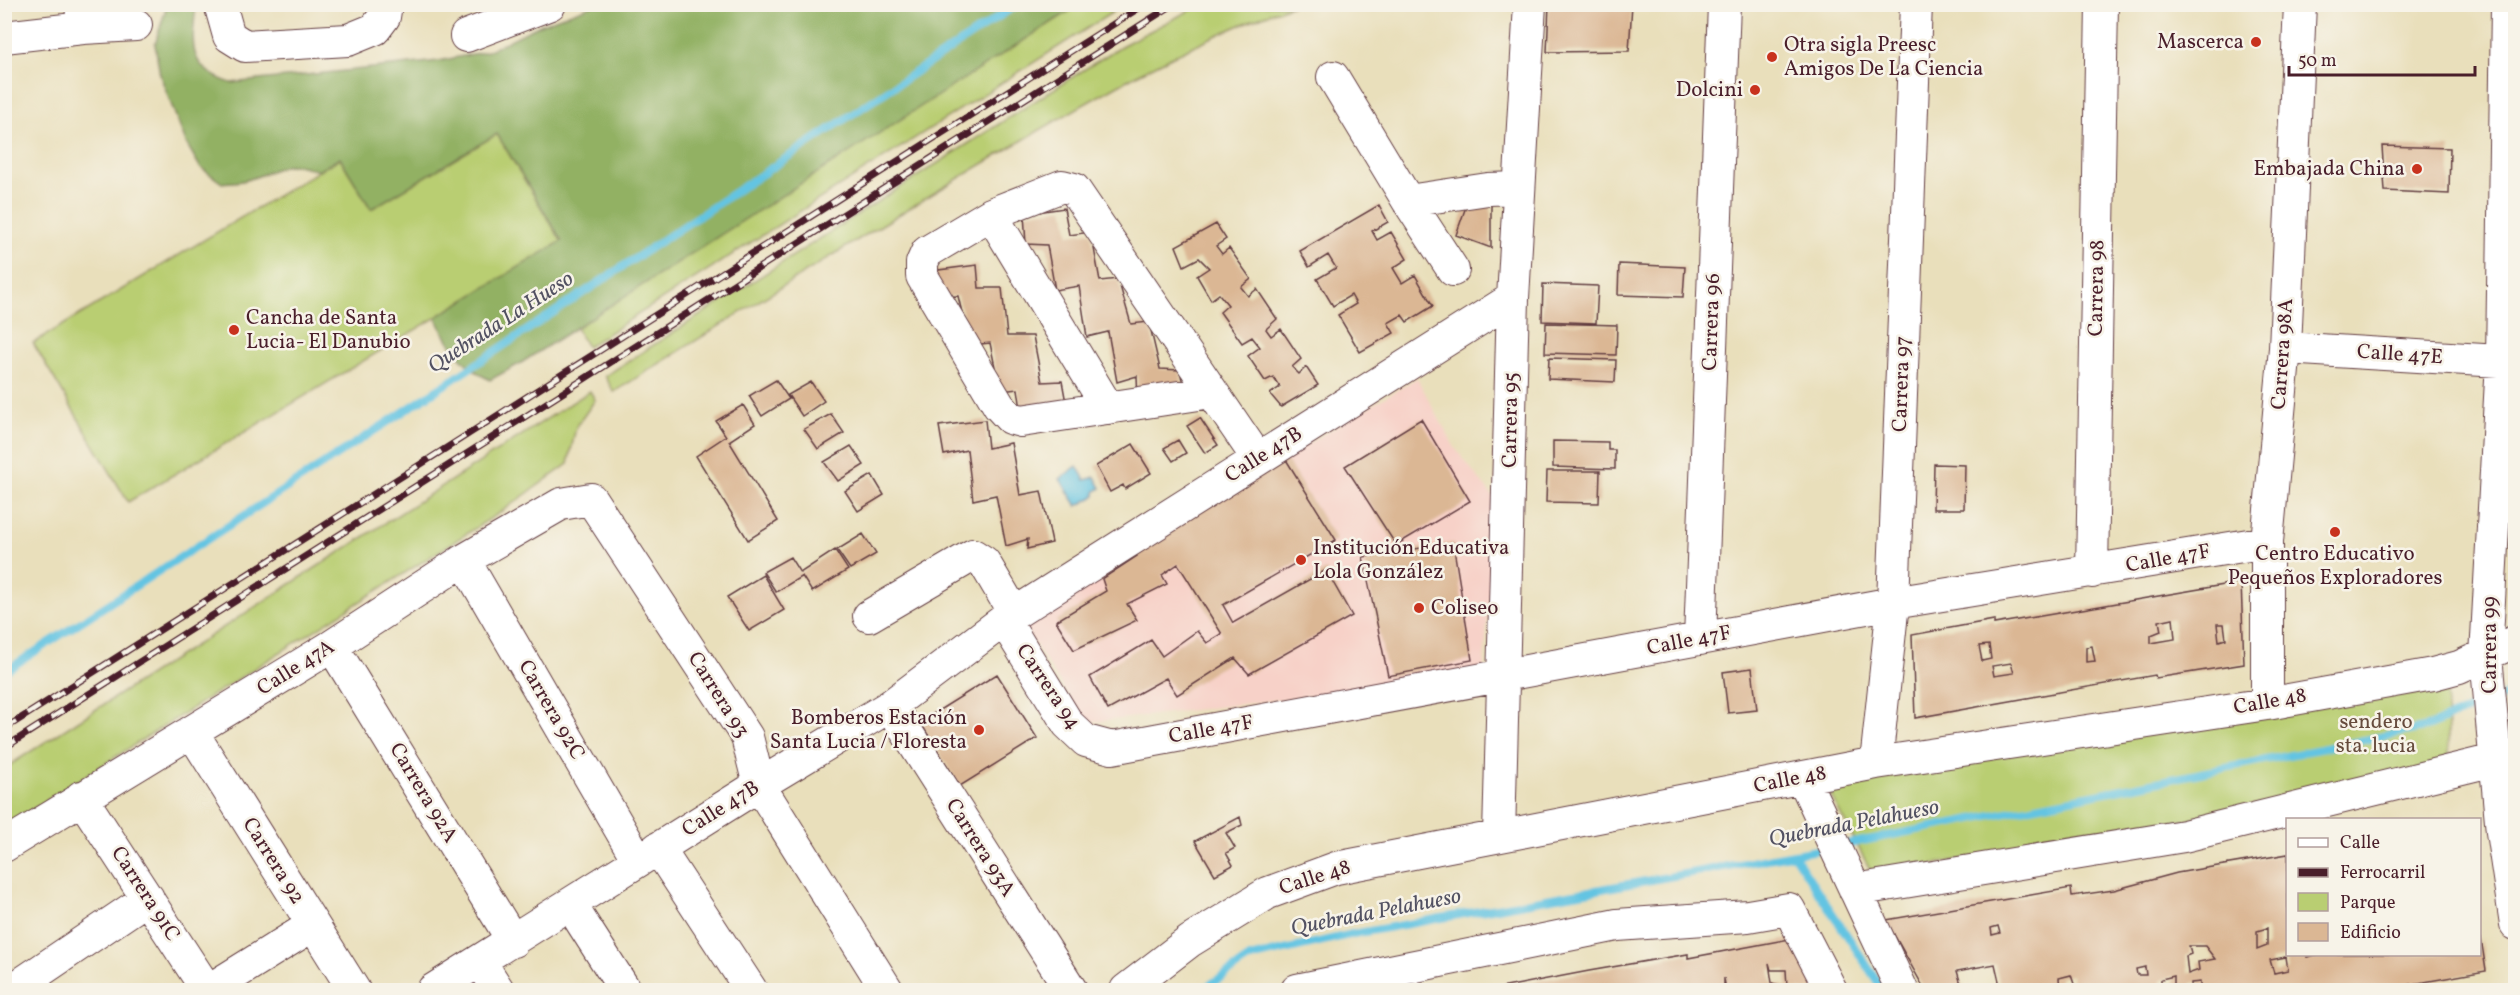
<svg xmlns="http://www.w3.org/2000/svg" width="2520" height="995" viewBox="0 0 2520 995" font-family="Vollkorn,serif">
  <rect width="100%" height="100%" fill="#f7f3e8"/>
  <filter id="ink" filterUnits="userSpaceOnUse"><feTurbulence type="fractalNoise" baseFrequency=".0167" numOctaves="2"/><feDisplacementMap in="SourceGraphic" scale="12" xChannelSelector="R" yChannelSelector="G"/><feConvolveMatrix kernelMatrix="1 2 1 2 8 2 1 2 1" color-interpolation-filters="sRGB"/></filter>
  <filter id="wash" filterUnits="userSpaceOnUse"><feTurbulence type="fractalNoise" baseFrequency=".008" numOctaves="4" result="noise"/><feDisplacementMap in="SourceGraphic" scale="24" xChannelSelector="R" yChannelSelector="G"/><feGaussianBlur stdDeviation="1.35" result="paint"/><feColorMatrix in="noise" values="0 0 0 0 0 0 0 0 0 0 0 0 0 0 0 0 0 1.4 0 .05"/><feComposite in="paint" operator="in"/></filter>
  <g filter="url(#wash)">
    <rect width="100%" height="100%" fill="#e9dfbb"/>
    <path fill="#f7d1c8" d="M1417 378 1455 448 1497 502 1483 675 1086 723 1018 618Z"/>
    <path fill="#b9ce72" stroke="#82764e" stroke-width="1.5" d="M1202 4 1293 5C1195 38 1102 93 1013 146 878 225 747 309 614 392L605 376 1121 46Z
      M1079 5H1124L587 347 575 326Z
      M497 134 562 242 128 502 33 343 340 158 371 209Z
      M590 391 595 400 576 427 568 464 501 512 5 827V768Z
      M2445 668 2450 773 1873 875 1827 788Z"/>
    <path fill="#92b164" stroke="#6e6848" stroke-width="1.5" d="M167 5H196C192 45 186 68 231 83L439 61 488 51 542 24 593 5H1079L521 363 490 380C463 367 448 344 436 317L562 241 497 134 371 209 340 158 318 171C284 158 281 169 250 179 242 182 231 182 222 183L200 167 186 143 160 75 155 44Z"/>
    <path fill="#64c4e2" stroke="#577286" stroke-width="1.5" d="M1077 466 1085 480 1095 477 1101 488 1095 492V496L1077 506 1060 479Z"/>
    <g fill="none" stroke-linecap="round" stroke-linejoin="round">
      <path stroke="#64c4e2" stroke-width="8" d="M4 672 446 384 1018 4
        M2497 699 2516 691
        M1843 845 2424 728 2483 704
        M1794 855 1883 990
        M1202 990 1250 958 1353 934 1828 848"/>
    </g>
    <g id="blocks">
      <path fill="#dbb794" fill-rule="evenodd" d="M1549 4H1632L1629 51 1547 52Z
        M2382 146 2450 148 2449 194 2385 191Z
        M1470 195 1491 196V248L1456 235Z
        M1379 205 1388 222 1372 231 1377 240 1391 232 1407 259 1393 268 1402 283 1415 275 1433 306 1407 322 1402 315 1388 323 1394 333 1360 352 1338 315 1356 304 1351 295 1333 306 1317 279 1336 268 1328 255 1309 267 1300 251Z
        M1064 208 1069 235 1091 232 1100 281 1118 279 1131 324 1149 322 1160 369 1180 370 1185 395 1138 401 1137 376 1117 382 1108 332 1087 337 1079 286 1055 290 1047 245 1026 244 1024 214Z
        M1216 224 1226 239 1216 246 1222 254 1229 248 1251 279 1241 287 1248 296 1257 289 1277 319 1266 329 1271 336 1281 329 1301 359 1292 367 1299 374 1306 367 1318 385 1281 407 1270 394 1280 387 1273 377 1265 381 1248 356 1260 347 1252 337 1242 343 1220 312 1228 305 1219 294 1211 300 1197 276 1209 268 1199 258 1184 266 1176 246Z
        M1619 264 1685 267 1683 297 1618 295Z
        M977 265 979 288H1002L1007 336H1033L1042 382 1062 381 1067 408 1022 416 1018 389 1000 391 990 343 970 345 958 296 935 297 931 271Z
        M1543 284 1598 286 1596 323 1542 321Z
        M1546 323 1617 325 1616 355 1545 353Z
        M1549 358 1616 360 1615 382 1548 379Z
        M776 380 789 399 762 416 749 396Z
        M811 382 824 401 802 416 788 395Z
        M743 405 755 424 729 441 778 521 748 540 696 456 726 436 716 421Z
        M831 414 844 433 818 449 804 429Z
        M1200 418 1218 445 1205 453 1187 426Z
        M1421 419 1470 501 1396 545 1345 466Z
        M985 420 988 448 1011 443 1020 495 1041 491 1052 543 1027 549 1028 539 1006 546 996 495 973 500 967 450 944 455 939 426Z
        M1178 440 1186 453 1173 461 1164 448Z
        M1553 441 1608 442V450H1615V469L1553 467Z
        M1133 444 1151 473 1125 489 1123 485 1110 492 1096 466Z
        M851 446 864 465 838 481 824 462Z
        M1285 458 1336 540 1223 605 1233 623 1326 570 1352 616 1249 674 1235 658 1177 695 1166 678 1108 710 1090 677 1151 640 1162 656 1197 631 1207 643 1222 634 1178 564 1162 575 1167 584 1127 604 1137 620 1074 650 1056 621 1106 591 1102 579 1137 556 1133 550Z
        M1934 464 1965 465 1964 509H1933Z
        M1547 471H1600L1599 503 1546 502Z
        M872 475 884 495 858 511 845 491Z
        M863 534 876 554 850 569 837 550Z
        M1453 543 1472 660 1388 676 1363 557Z
        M835 550 848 570 812 592 802 576 776 592 763 572 790 557 800 573Z
        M763 575 784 610 749 631 727 597Z
        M2241 582 2244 664 2156 678 2155 675 1915 718 1912 635 1994 620V624ZM2173 618 2175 639 2151 643V635L2161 631 2159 621ZM2217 624H2224L2226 639 2219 641ZM1989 645 1991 659 1982 661 1979 646ZM2092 646 2095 661 2086 662V647ZM2011 663 2014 673 1994 676 1992 666Z
        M1752 668 1757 710 1728 713 1723 672Z
        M997 674 1037 738 960 786 920 722Z
        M1240 817 1242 825 1226 833 1235 848 1226 853 1233 865 1215 875 1195 841Z
        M2288 854V954H2307V957L2319 954H2480L2481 938 2486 971 2379 990H2200V982L2191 983V990H2162L2161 988 2154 990H2076L2071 975 2059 978 2060 990H2001L1995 964 1957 971 1960 981 1967 990H1925L1886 920 2071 888 2072 896 2114 890 2177 873ZM1998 926 2000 933 1992 935 1991 928ZM2267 928V946L2257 950V931ZM2189 946H2205L2215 959 2198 962 2199 970 2188 974 2186 956 2191 954ZM2286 957 2288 970 2274 973 2270 960ZM2145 967 2146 975H2137L2136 969ZM2174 976V987L2161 988V979Z
        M1795 938 1817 990H1726L1724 978V989L1721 990H1694L1691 984 1686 985 1687 990H1490L1589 971 1688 954V958ZM1769 963 1771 970H1786L1787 987 1772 983Z"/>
    </g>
  </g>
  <g filter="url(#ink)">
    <use href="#blocks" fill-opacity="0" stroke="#623c41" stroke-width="1.5"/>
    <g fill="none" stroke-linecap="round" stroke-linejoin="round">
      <defs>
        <path id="minor" d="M220 4 229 36 245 46 348 40 375 29 384 17 386 4
          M2507 4 2502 361 2486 656 2502 832 2516 924
          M83 28 136 25
          M466 36 550 4
          M4 37 83 28 81 4
          M1333 77 1408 201 1488 189 1519 188
          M1408 201 1453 270
          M991 214 1108 408
          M1513 298 1004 620 1068 724 1086 741 1112 748 1893 603 2267 542
          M2285 348 2516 362
          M1212 392 1021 421 1010 418 999 406 922 276V263L927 252 991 214 1062 186 1074 189 1258 459
          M464 560 638 860
          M2092 572 2102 4
          M869 616 973 555 984 562 1014 613
          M1700 639 1724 4
          M332 646 513 941
          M2267 704V542L2285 348 2300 4
          M890 706 1071 990
          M192 732 354 990
          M1876 763 1893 603 1916 4
          M1803 778 1902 990
          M81 797 207 990
          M1499 836 1513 298 1530 4
          M4 846 332 646 464 560 561 504 591 499 747 737 759 785 887 990
          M658 848 751 990
          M1855 890 2184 836 2515 755
          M570 904 625 990
          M480 962 498 990
          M12 990 148 898
          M209 990 313 925
          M433 990 759 785 890 706 1004 620
          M1126 990 1190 941 1268 893 1336 868 1876 763 2267 704 2433 674 2459 667 2516 641
          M1297 990 1617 925 1748 916 1789 909 1831 990"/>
      </defs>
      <use href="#minor" stroke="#623c41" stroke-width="34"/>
      <use href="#minor" stroke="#fff" stroke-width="32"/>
      <defs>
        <path id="rail" d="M4 729 1145 4
          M4 748 1174 4"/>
      </defs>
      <use href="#rail" stroke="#4a1f2b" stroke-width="7"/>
      <use href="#rail" stroke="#f7f3e8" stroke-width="4.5" stroke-dasharray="14" stroke-linecap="butt"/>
    </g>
  </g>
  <g fill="#c8321e" stroke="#f7f3e8" stroke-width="2">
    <circle cx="2256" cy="42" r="6"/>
    <circle cx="1772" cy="57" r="6"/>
    <circle cx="1755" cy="90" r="6"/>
    <circle cx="2417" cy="169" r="6"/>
    <circle cx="234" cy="330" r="6"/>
    <circle cx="2335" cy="532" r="6"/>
    <circle cx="1301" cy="560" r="6"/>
    <circle cx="1419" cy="608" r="6"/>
    <circle cx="979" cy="730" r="6"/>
  </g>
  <g text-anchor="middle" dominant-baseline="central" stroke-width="5" stroke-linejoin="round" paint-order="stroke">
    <g font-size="21" fill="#4a1f2b" stroke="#f7f3e8" text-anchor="end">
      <text x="2244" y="42">Mascerca</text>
      <text x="1784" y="45" text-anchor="start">Otra sigla Preesc<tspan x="1784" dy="24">Amigos De La Ciencia</tspan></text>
      <text x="1743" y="90">Dolcini</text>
      <text x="2405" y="169">Embajada China</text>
      <text x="246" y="318" text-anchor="start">Cancha de Santa<tspan x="246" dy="24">Lucia- El Danubio</tspan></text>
      <text x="1313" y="548" text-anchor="start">Institución Educativa<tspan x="1313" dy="24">Lola González</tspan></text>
      <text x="2335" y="554" text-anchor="middle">Centro Educativo<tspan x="2335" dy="24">Pequeños Exploradores</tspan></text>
      <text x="1431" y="608" text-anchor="start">Coliseo</text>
      <text x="967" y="718">Bomberos Estación<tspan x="967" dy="24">Santa Lucia / Floresta</tspan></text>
    </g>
    <g font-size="21" fill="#4a1f2b" stroke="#f7f3e8">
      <text transform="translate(2097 288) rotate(-89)">Carrera 98</text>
      <text transform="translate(1712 322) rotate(-88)">Carrera 96</text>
      <text transform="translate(2283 354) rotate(-86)">Carrera 98A</text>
      <text transform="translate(2400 355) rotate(4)">Calle 47E</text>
      <text transform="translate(1902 384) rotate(-88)">Carrera 97</text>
      <text transform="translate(1511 420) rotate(-89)">Carrera 95</text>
      <text transform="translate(1264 455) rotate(-32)">Calle 47B</text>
      <text transform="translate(2168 559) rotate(-10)">Calle 47F</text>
      <text transform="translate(1689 641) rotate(-11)">Calle 47F</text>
      <text transform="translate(2490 645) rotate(-90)">Carrera 99</text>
      <text transform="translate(296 668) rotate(-32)">Calle 47A</text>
      <text transform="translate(1048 687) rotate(56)">Carrera 94</text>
      <text transform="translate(718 695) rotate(58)">Carrera 93</text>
      <text transform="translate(2270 702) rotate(-10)">Calle 48</text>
      <text transform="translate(551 710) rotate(60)">Carrera 92C</text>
      <text transform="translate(1211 730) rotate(-10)">Calle 47F</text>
      <text transform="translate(1790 780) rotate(-11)">Calle 48</text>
      <text transform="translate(423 793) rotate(59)">Carrera 92A</text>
      <text transform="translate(721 809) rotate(-32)">Calle 47B</text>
      <text transform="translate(980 848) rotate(58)">Carrera 93A</text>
      <text transform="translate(273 861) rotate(58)">Carrera 92</text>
      <text transform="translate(1315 878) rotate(-18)">Calle 48</text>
      <text transform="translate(145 894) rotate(57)">Carrera 91C</text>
    </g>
    <g font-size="21" fill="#664b3d" stroke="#f7f3e8">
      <text x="2376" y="722">sendero<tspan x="2376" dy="24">sta. lucia</tspan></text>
    </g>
    <g font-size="22" font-style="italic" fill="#525162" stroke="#f7f3e8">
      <text transform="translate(501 323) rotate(-33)">Quebrada La Hueso</text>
      <text transform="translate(1854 824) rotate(-11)">Quebrada Pelahueso</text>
      <text transform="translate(1376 913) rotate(-11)">Quebrada Pelahueso</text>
    </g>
  </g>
  <rect width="2520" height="995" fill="none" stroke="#f7f3e8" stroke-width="24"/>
  <rect x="2286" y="818" width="195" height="138" fill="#f7f3e8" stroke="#b29e9c" stroke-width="1.5"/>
  <rect x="2298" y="838" width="30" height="9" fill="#ffffff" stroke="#b29e9c" stroke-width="1.5"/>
  <text x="2340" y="848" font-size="18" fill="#4a1f2b">Calle</text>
  <rect x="2298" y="868" width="30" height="9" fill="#4a1f2b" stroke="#b29e9c" stroke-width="1.5"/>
  <text x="2340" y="878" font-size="18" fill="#4a1f2b">Ferrocarril</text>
  <rect x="2298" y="893" width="30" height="18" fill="#b9ce72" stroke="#b29e9c" stroke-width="1.5"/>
  <text x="2340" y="908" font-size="18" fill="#4a1f2b">Parque</text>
  <rect x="2298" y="923" width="30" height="18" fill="#dbb794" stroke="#b29e9c" stroke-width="1.5"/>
  <text x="2340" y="938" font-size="18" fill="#4a1f2b">Edificio</text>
  <path d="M2289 66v9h186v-9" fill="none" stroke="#4a1f2b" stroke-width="3"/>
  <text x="2298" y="66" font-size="18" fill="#4a1f2b" stroke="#f7f3e8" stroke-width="4.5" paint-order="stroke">50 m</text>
</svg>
